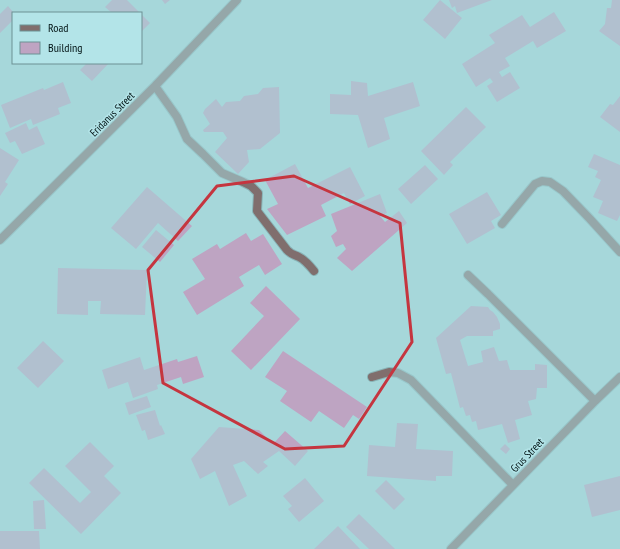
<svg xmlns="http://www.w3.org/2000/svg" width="620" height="549" viewBox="0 0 620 549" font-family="'PT Sans Narrow',sans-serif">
  <rect width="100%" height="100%" fill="#a6d7da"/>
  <path fill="#bea4c2" d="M112 0H127L140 13H112L105 7Z
    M162 0H170L165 4Z
    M440 0 462 18 445 39 423 20Z
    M449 0H492L457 13 455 6 452 8Z
    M612 0H620V46L599 31 605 24 607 8H611Z
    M8 6 14 13H13V20L0 33V14Z
    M554 12 566 31 537 48 533 41 505 58 510 66 499 72 502 77 510 72 520 88 497 102 487 86 493 82 490 78 476 87 462 64 495 43 489 35 522 15 530 27Z
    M141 14 150 23 141 32Z
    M87 63H109L92 81 80 70Z
    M351 81 367 83 368 96 413 82 420 106 384 118 390 139 368 148 358 115 330 114V94L351 95Z
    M63 82 71 103 58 108 60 114 33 125 31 119 10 128 1 105 43 88 44 90Z
    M279 87 280 133 260 149 247 150 249 162 238 174 215 152 227 138 223 132H204L203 130 210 124 203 113 205 109 216 99 222 107 226 102 240 101 244 96 258 94 263 88Z
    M620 96V132L600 117 610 104 613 105Z
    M466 107 486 127 450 162 453 165 444 175 421 151Z
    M26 123 29 130 37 126 45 144 22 154 15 141 10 143 5 133Z
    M0 148 19 160 5 182 8 184 0 196Z
    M594 154 620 165V215L617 221 598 213 603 201 593 197 601 180 595 177 598 171 588 167Z
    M295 164 308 188 350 167 365 196 350 204 344 193 321 205 326 216 287 235 267 209 278 204 265 180Z
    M425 165 438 179 411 204 398 189Z
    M147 187 192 226 178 241 158 223 136 249 111 228Z
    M487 192 501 215 491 221 495 228 467 244 449 214Z
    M380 194 387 213 380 216 385 222 399 211 407 223 352 271 337 258 346 249 343 244 336 247 331 236 337 231 331 214Z
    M156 230 174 245 160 262 142 247Z
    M246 233 251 241 263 234 282 264 265 275 259 265 239 277 244 286 197 315 183 292 205 279 192 259 217 244 220 249Z
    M58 268 147 270 145 315 100 314 101 301H88V315L57 314Z
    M266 286 300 319 251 370 231 351 264 316 250 303Z
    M471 306 488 307 490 310 493 312 497 317 500 324V329L493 331V336H467L460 340 468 366 483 362 481 351 494 347 499 361 507 360 510 370H535V364L547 365V388H537L536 399 528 401 532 415 515 420 520 439 508 443 502 424 478 430 476 421 472 422 470 415 466 416 463 407 460 408 451 373 446 374 436 338Z
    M43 341 64 361 38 388 17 368Z
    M283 351 367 407 359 419 353 415 344 428 319 411 311 422 280 401 287 391 265 377Z
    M197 356 204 377 183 384 181 377 157 385 158 389 133 398 128 382 108 389 102 370 140 357 144 370 177 359 178 362Z
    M147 396 151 407 129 415 125 403Z
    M155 410 160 426 161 425 165 434 148 440 145 430 153 427 142 431 136 415Z
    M397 423 418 424 416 449 453 451 452 476H436V481L367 476 369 445 395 447Z
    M219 427 259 430 273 444 285 431 308 451 295 466 279 451 263 462 268 466 258 474 244 461 233 465 247 496 229 506 215 471 200 479 191 459Z
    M90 442 114 466 104 476 121 493 81 534 29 483 44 468 80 503 91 492 65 466Z
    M505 444 510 449 506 454 500 449Z
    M620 476V510L592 517 584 485Z
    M305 478 324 501 299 522 288 509 292 506 283 496Z
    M386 480 405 499 394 510 375 491Z
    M44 500 46 529H34L33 501Z
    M359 514 395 549H369L346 527Z
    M338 526 360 549H314Z
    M0 531H39L40 549H0Z"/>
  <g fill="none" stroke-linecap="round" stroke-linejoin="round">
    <defs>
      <path id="minor" d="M155 86 177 117 187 139 203 154 222 173 243 182 251 186 258 193 257 211 287 250C292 255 293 254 299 257 305 260 310 266 314 271
        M502 224 535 184 542 181 550 182 563 191 590 219 620 252
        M0 240 155 86 237 0
        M468 275 488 294 595 401
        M372 377 389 372 398 373 411 380 513 485
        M451 549 595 401 620 377"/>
    </defs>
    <use href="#minor" stroke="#89b4b7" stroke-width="10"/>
    <use href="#minor" stroke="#806e6d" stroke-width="8"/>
  </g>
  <path d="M0 0H620V549H0ZM294 176 400 223 412 342 344 446 285 449 163 383 148 270 217 186Z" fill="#a6d7da" fill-opacity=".55" fill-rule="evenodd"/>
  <path fill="none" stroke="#c5353f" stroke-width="3" stroke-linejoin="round" d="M294 176 400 223 412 342 344 446 285 449 163 383 148 270 217 186Z"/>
  <g text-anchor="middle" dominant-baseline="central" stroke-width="3" stroke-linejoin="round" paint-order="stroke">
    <g font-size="11" fill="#031516" stroke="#b3e4e8">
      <text transform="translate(112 114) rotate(-45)">Eridanus Street</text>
      <text transform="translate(527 455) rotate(-46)">Grus Street</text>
    </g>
  </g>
  <rect x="12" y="12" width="130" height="52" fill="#b3e4e8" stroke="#6d9194"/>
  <rect x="20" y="25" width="20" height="6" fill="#806e6d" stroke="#6d9194"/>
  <text x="48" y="32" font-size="12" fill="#031516">Road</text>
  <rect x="20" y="42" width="20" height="12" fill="#bea4c2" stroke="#6d9194"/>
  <text x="48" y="52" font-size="12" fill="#031516">Building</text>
</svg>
